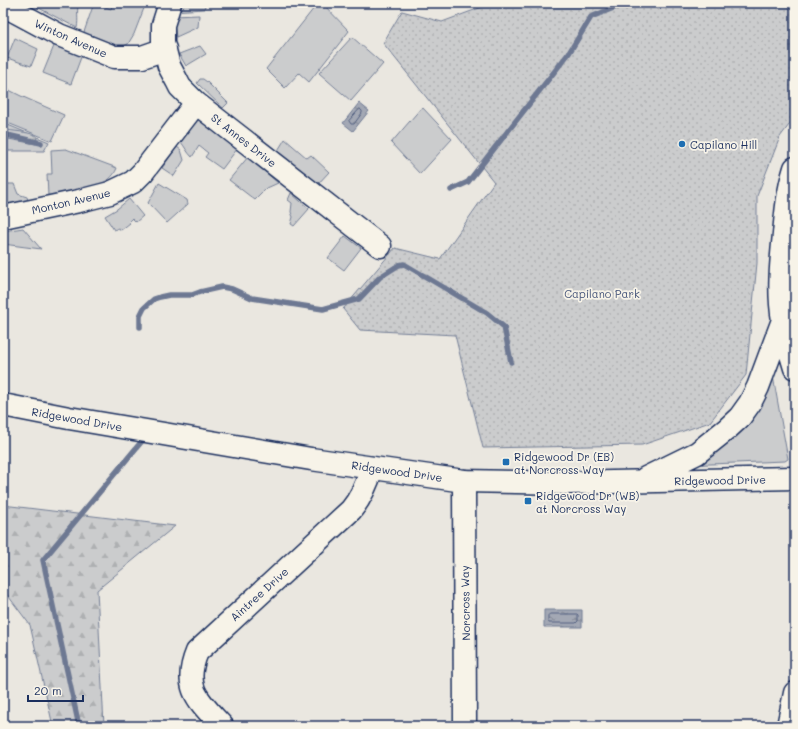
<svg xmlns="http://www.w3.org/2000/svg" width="798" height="729" viewBox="0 0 798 729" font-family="Mali,sans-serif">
  <defs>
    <pattern id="forest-firs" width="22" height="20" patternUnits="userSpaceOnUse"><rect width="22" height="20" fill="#cbcccd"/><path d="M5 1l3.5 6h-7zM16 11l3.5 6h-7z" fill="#aeb0b2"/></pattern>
    <pattern id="wetland-marsh" width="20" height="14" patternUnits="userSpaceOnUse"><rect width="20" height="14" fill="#cbcccd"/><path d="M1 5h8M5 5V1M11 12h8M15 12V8" fill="none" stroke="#aeb0b2"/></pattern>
    <pattern id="park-dots" width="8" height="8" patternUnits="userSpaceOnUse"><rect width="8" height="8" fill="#cbcccd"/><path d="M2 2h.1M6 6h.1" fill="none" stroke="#aeb0b2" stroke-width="1.8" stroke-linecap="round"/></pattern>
    <pattern id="water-ripples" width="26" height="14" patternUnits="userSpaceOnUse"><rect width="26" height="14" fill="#a3a8b4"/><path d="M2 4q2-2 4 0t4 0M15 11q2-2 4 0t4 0" fill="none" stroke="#848996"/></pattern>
  </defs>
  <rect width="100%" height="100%" fill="#eae7e0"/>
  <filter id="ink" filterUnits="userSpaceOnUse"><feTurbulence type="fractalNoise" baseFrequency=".025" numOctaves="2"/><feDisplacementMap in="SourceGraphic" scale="8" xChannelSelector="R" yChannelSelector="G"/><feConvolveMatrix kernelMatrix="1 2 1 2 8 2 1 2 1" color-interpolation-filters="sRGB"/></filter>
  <g filter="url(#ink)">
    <path fill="#cbcccd" stroke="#737e96" d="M38 3H79C76 11 79 19 77 28L37 7Z
      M94 3 111 9 113 3H146L134 34 128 44 121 47H113L83 35Z
      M174 3H206L204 9 173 11Z
      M318 3H322L349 31 309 82 299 73 285 88 266 69Z
      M199 15 198 27 176 37 173 16Z
      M352 37 383 64 351 101 319 73Z
      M15 38 38 49 31 66 7 58Z
      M56 41 83 52 71 84 43 73Z
      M200 46 206 54 186 66 179 54Z
      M200 79H203L207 82 228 103 223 108 197 83Z
      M3 87 21 96 64 115 52 141 3 121Z
      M422 107 452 139 420 174 391 143Z
      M196 118 237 149 222 169 205 157 208 153 199 146 192 157C187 152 185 147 181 142Z
      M3 123 49 142 44 151H3Z
      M285 139 307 158 311 155 329 172 317 185 277 152Z
      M177 147 181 150 184 160 174 176 162 168Z
      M66 149 117 168C113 178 107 181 98 185L48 196 47 174H52L51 150Z
      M248 157 278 183 267 188 255 200 229 180Z
      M3 178H7V184H14L18 194 27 197 30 205 3 210Z
      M159 183 187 200 188 204 167 223 148 203Z
      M291 193 309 209 294 226 291 224 293 217 291 212 292 203 288 200Z
      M129 199 143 216 136 222 132 218 128 222 130 223 121 230 118 228 114 230 105 216 117 209Z
      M23 228 41 249 3 244 4 231Z
      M345 236 361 248 344 270 328 258Z
      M773 376 788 459 785 461 685 465Z"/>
    <path fill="url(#forest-firs)" stroke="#737e96" d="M3 505 175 526 97 590 104 726H53L30 625 3 589Z"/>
    <path fill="url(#wetland-marsh)" stroke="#737e96" d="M3 129C14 132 27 131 37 136L36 144 3 138Z"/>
    <path fill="url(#park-dots)" stroke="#737e96" d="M493 3H795V117L780 137 757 196V263L746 375 710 422 642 445 483 448 455 335 360 330 343 309 395 248 440 259 494 182 383 43 402 11 442 22Z"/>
    <path fill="url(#water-ripples)" stroke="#6d7892" d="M359 103 369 111 353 131 343 123Z
      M544 610H582V627H544Z"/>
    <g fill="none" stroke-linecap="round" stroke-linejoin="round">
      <path stroke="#515f80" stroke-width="1" d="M360 109 362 111V113L354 124H351L349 121Z
        M550 614H577L578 615V621L576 623H549L548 621V616Z"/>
      <path stroke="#6d7892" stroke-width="5.5" d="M3 134 41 143
        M451 190 468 182 569 53 591 17 626 3
        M140 327V316L144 308 154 299 160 297 169 295H192L200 292 222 287 232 289 252 298 323 309 359 299 380 277 399 265 404 264 487 313 504 327 511 362
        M79 726 43 560 142 441V437"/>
      <defs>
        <path id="minor" d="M170 3 163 25V43L169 66 177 81 180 87 196 103 380 246
          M3 5 59 35 114 57H142L165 49
          M3 217 79 201 110 193 133 182 143 172 196 103
          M464 481 465 726
          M222 726C199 701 182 688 197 652L351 510C361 498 367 484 372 468"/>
        <path id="major" d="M795 168C788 190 786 212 784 234 781 263 778 292 783 320 785 336 790 352 795 368
          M3 405 69 418 311 459 464 481 568 483 795 478
          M646 478 697 453 727 429 740 417 750 403 758 387 783 320
          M788 726 795 693"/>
      </defs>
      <use href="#minor" stroke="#1b2f5e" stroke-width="25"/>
      <use href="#major" stroke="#1b2f5e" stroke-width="25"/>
      <use href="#minor" stroke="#f7f3e8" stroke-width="22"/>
      <use href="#major" stroke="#f7f3e8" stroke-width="22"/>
    </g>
  </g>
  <g fill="#1f6fb2" stroke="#f7f3e8" stroke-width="1.5">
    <circle cx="682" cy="144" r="4"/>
    <rect x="502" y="458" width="8" height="8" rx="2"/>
    <rect x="524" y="497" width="8" height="8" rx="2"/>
  </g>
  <g text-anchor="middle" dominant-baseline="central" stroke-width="3.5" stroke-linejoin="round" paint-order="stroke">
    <g font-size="11" fill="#1b2f5e" stroke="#f7f3e8">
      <text transform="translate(71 38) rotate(24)">Winton Avenue</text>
      <text transform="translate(244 140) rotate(38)">St Annes Drive</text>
      <text transform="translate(71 201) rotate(-13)">Monton Avenue</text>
      <text transform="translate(77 419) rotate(10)">Ridgewood Drive</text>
      <text transform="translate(397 471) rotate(8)">Ridgewood Drive</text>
      <text transform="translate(720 480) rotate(-1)">Ridgewood Drive</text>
      <text transform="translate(259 594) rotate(-42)">Aintree Drive</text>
      <text transform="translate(465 603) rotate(-91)">Norcross Way</text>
    </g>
    <g font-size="11" fill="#1b2f5e" stroke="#f7f3e8" text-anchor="start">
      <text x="690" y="144">Capilano Hill</text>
      <text x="514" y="456">Ridgewood Dr (EB)<tspan x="514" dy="13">at Norcross Way</tspan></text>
      <text x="536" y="495">Ridgewood Dr (WB)<tspan x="536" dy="13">at Norcross Way</tspan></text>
    </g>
    <g font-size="11" fill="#47567a" stroke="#f7f3e8">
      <text x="602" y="293">Capilano Park</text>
    </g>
  </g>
  <rect width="798" height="729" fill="none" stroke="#f7f3e8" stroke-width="16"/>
  <rect x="8" y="8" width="782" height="713" fill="none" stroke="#1b2f5e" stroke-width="1.5" filter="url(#ink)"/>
  <path d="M28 695v6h55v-6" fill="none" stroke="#1b2f5e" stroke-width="2"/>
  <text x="34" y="695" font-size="12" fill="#1b2f5e" stroke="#f7f3e8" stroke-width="3" paint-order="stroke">20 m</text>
</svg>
